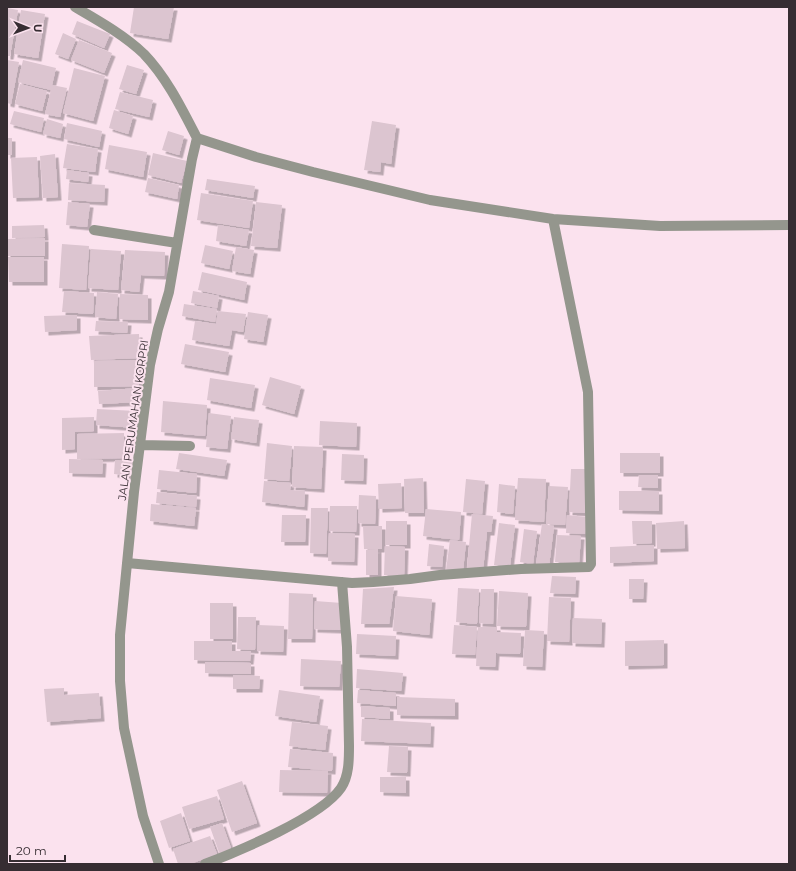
<svg xmlns="http://www.w3.org/2000/svg" width="796" height="871" viewBox="0 0 796 871" font-family="Montserrat,sans-serif">
  <defs>
    <filter id="shadow"><feDropShadow dx="3.5" dy="3.5" stdDeviation="0" flood-color="#0004"/></filter>
  </defs>
  <rect width="100%" height="100%" fill="#fbe2ee"/>
  <path fill="#dcc5d0" filter="url(#shadow)" d="M134 7H174L168 39 130 33Z
    M7 8 18 10 10 56H7Z
    M21 10 45 14 38 58 14 54Z
    M77 21 110 34 104 48 72 34Z
    M63 33 76 39 68 59 55 54Z
    M79 40 112 53 104 73 71 60Z
    M7 60 19 62 11 104 7 103Z
    M23 60 56 68 52 85 67 88 60 117 45 114 51 90 18 82Z
    M127 65 144 70 136 94 119 89Z
    M74 68 105 76 93 121 63 113Z
    M20 84 47 91 42 111 15 104Z
    M120 92 153 100 149 117 115 109Z
    M114 110 133 116 128 134 109 128Z
    M14 111 44 118 41 132 10 124Z
    M47 119 63 124 60 138 43 134Z
    M372 121 396 125 391 164 381 162 380 172 364 170Z
    M67 123 102 131 99 147 64 139Z
    M168 131 184 136 179 155 162 150Z
    M7 138H12V155H7Z
    M67 144 98 149 95 172 63 168Z
    M109 145 147 152 143 177 105 169Z
    M153 153 187 161 181 183 148 175Z
    M55 154 58 197 43 198 40 156Z
    M37 157 39 197 13 198 11 158Z
    M67 170 89 173 88 182 66 179Z
    M148 178 179 185 177 199 145 192Z
    M207 179 255 186 253 198 205 190Z
    M69 183 105 185 104 202 68 200Z
    M201 193 253 201 249 228 197 220Z
    M68 202 90 204 87 227 66 225Z
    M256 202 282 205 277 248 251 246Z
    M44 225 45 237 12 238V226Z
    M218 225 249 230 246 246 216 241Z
    M45 238V256H7V239Z
    M62 244 89 246 86 290 59 288Z
    M205 245 233 251 229 269 201 263Z
    M236 247 254 250 250 274 232 271Z
    M91 249 121 251 118 290 88 288Z
    M125 250 165 252 164 276 141 275 139 292 121 290Z
    M8 257H44V282H9Z
    M202 272 247 282 244 300 198 290Z
    M64 291 94 293 93 314 62 312Z
    M193 291 219 296 217 308 191 303Z
    M97 292 118 294 116 319 95 317Z
    M120 294 148 295V320L119 319Z
    M184 304 217 309 215 322 182 316Z
    M218 311 246 314 243 332 232 330 229 346 192 340 195 321 216 324Z
    M248 312 268 315 263 342 244 339Z
    M77 315V330L45 332 44 316Z
    M96 321 128 322 127 333 95 331Z
    M139 334 140 358 91 360 89 336Z
    M185 344 229 352 225 372 181 364Z
    M139 360V386L94 387V361Z
    M270 377 301 386 294 414 262 405Z
    M210 378 255 385 251 408 207 400Z
    M138 388 139 402 99 404 98 391Z
    M163 401 207 405 205 436 161 432Z
    M97 409 136 411V428L96 425Z
    M209 413 231 416 227 449 206 447Z
    M94 417V431L75 432V449L62 450V418Z
    M234 417 259 420 256 443 231 439Z
    M320 421 357 423 356 447 319 445Z
    M124 433V458L77 459V434Z
    M267 443 292 446 289 481 264 479Z
    M294 446 323 447 321 489 292 487Z
    M179 453 227 460 224 476 176 469Z
    M620 453H660V473H620Z
    M342 454 364 455 363 481 341 480Z
    M69 459 103 460 102 474 69 473Z
    M115 460 133 461 132 476 114 474Z
    M571 469H587L585 513 569 512Z
    M159 470 197 474 196 493 157 489Z
    M639 475H658V488L638 487Z
    M423 478 424 513H405L404 479Z
    M518 478 546 479 544 522 515 520Z
    M466 479 485 481 482 514 463 512Z
    M264 481 291 483 290 490 305 491 304 507 262 502Z
    M401 483 402 508 379 509 378 484Z
    M499 484 515 486 513 514 497 512Z
    M549 486 568 487 565 525 546 524Z
    M619 491H659V511L619 510Z
    M157 492 197 496 196 507 156 503Z
    M359 495 376 496 375 524 358 523Z
    M151 504 196 508 194 526 150 521Z
    M330 506H357L356 532 329 531Z
    M311 508H328L326 554 310 553Z
    M426 509 461 512 459 540 423 536Z
    M472 514 493 516 491 532H487L483 570 467 568Z
    M282 515H306L305 542H281Z
    M567 515 586 517 585 534 566 533Z
    M386 521H407V545H386Z
    M632 521H652V543L633 544Z
    M684 521 685 548 657 549 656 523Z
    M499 523 515 525 510 566 494 565Z
    M542 524 554 526 549 566 536 564Z
    M363 526H382V549H364Z
    M524 529 537 531 533 564 520 562Z
    M329 533 355 534 354 562 328 561Z
    M557 535 581 536 579 563 555 562Z
    M450 540 466 542 463 571 446 570Z
    M429 544 444 546 442 567 427 566Z
    M654 545V561L610 563V547Z
    M385 546 405 547 404 576 384 575Z
    M378 549V575H366V550Z
    M552 576 576 577 575 594 550 593Z
    M629 579H644L643 599H629Z
    M394 587 389 624H361L363 589Z
    M458 588 479 589 477 624 456 622Z
    M481 589H494L493 624 479 623Z
    M499 591 528 593 526 627 497 626Z
    M289 593 313 594 312 639H288Z
    M396 596 432 599 429 635 393 631Z
    M549 597 571 598 569 642 547 641Z
    M315 601 342 603 341 630 314 629Z
    M210 603H233V639H210Z
    M238 617H256L255 650 237 649Z
    M573 618 602 619 601 644 572 643Z
    M258 625 284 626 283 652 257 651Z
    M454 625 477 627 475 655 452 654Z
    M478 627H497V632L521 633 520 654 496 653 495 667 476 666Z
    M525 630 544 631 542 667 523 666Z
    M357 634 396 636 395 656 356 654Z
    M664 640V665L625 666V641Z
    M194 641H232V651H251L250 661 194 660Z
    M301 659 341 661 339 687 300 686Z
    M205 662 251 663V674L205 673Z
    M357 669 403 673 401 691 356 688Z
    M233 675 260 676 259 689H233Z
    M64 688V695L99 693 101 718 47 722 44 689Z
    M279 690 320 696 316 722 275 716Z
    M358 690 396 693V706L357 703Z
    M397 697 455 699V716L397 715Z
    M361 706 390 708V719L361 717Z
    M362 719 431 723 430 744 361 741Z
    M292 722 328 726 325 750 289 746Z
    M389 746 408 747 407 773 387 772Z
    M290 749 333 753 332 771 288 767Z
    M280 770 328 771 327 793 279 792Z
    M380 777H406V793L380 792Z
    M242 781 257 823 232 832 217 790Z
    M217 796 224 819 189 829 182 807Z
    M181 813 190 841 169 848 160 821Z
    M222 823 232 851 220 855 210 827Z
    M210 836 217 854 190 864H178L173 849Z"/>
  <g fill="none" stroke-linecap="round" stroke-linejoin="round">
    <path stroke="#94968d" stroke-width="10" d="M75 7C99 21 124 35 144 54 167 78 182 109 197 138L192 159 169 292 158 329 150 365 134 492 120 635V681L124 728 143 816 159 864
      M197 138 256 157 313 172 430 200 553 219 660 226 789 225
      M94 230 177 243
      M140 445 190 446
      M127 563 352 583 373 582 410 579 440 575 521 569 589 567 591 564 588 392 553 219
      M205 864C239 851 321 817 341 788 349 776 349 760 349 746L347 647 342 582"/>
  </g>
  <g text-anchor="middle" dominant-baseline="central" stroke-width="4" stroke-linejoin="round" paint-order="stroke">
    <g font-size="11" fill="#362d32" stroke="#fbe2ee">
      <text transform="translate(133 420) rotate(-82)">JALAN PERUMAHAN KORPRI</text>
    </g>
  </g>
  <rect width="796" height="871" fill="none" stroke="#362d32" stroke-width="16"/>
  <g transform="translate(28 28) rotate(91)" stroke="#fbe2ee" stroke-width="3" paint-order="stroke">
  <path d="M0-3L7 15L0 10L-7 15Z" fill="#362d32"/>
  <text y="-6" font-size="11" font-weight="bold" text-anchor="middle" fill="#362d32">U</text>
  </g>
  <path d="M10 855v6h55v-6" fill="none" stroke="#362d32" stroke-width="2"/>
  <text x="16" y="855" font-size="12" fill="#362d32" stroke="#fbe2ee" stroke-width="3" paint-order="stroke">20 m</text>
</svg>
